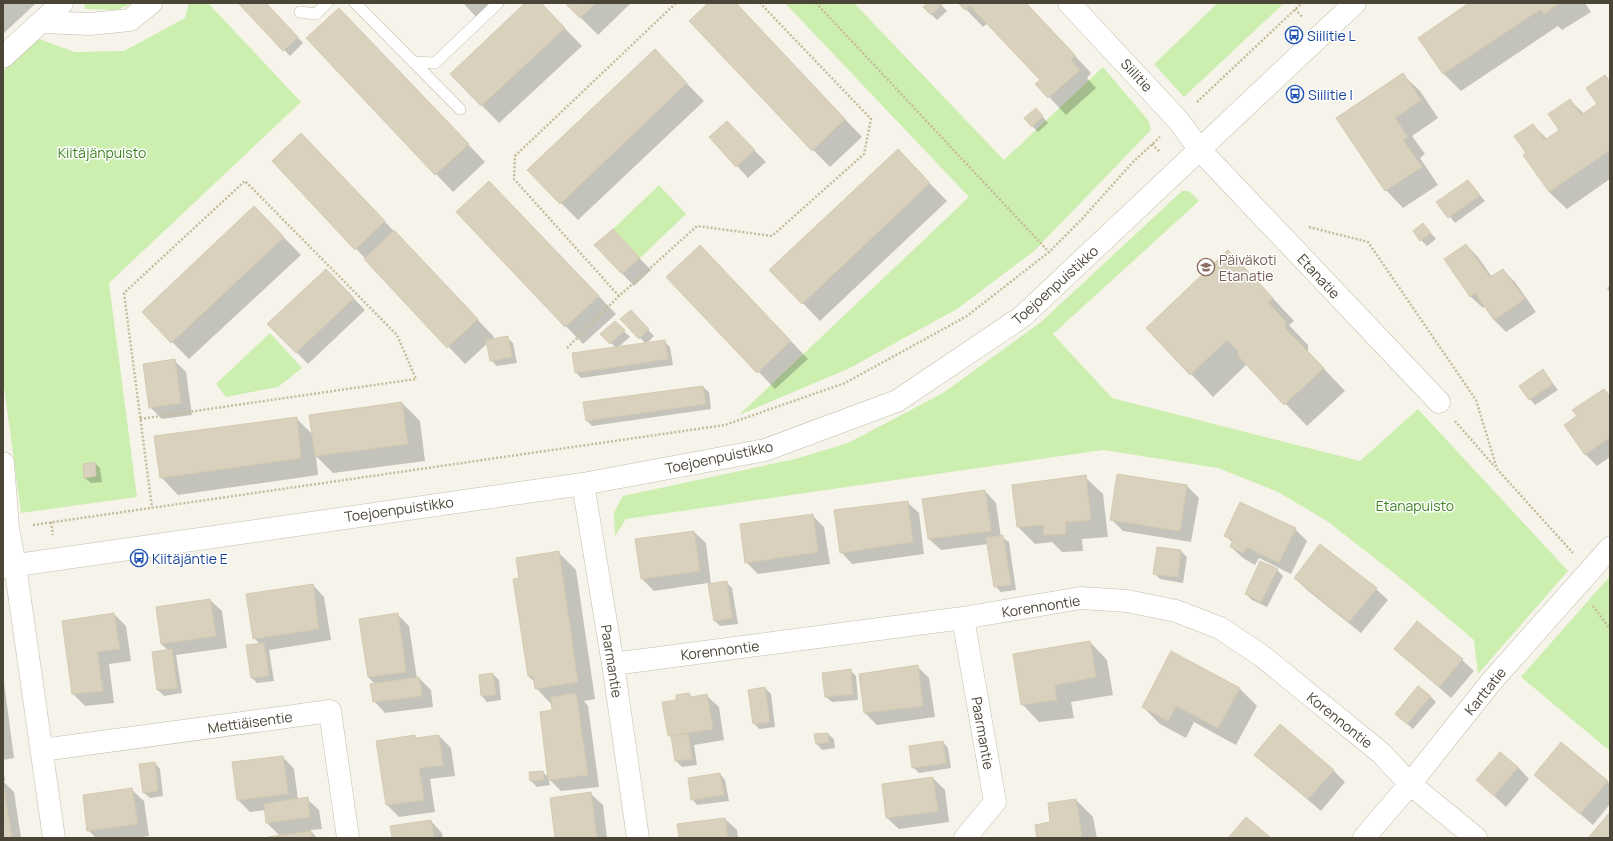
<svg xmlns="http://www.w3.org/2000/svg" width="1613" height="841" viewBox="0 0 1613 841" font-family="Manrope,sans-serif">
  <rect width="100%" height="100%" fill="#f6f4ea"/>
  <path fill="#cceeaf" d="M83 3H133L117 10 86 9Z
    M189 3H208L301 102 109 283 137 497 21 513 3 379V71L39 39 75 52 124 51 185 18Z
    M785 3H854L1004 160 1103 67 1148 120 1151 130 1034 251 957 309 848 369 739 415 969 197Z
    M1218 3H1284L1184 97 1154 64Z
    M659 185 686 214 640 258 613 229Z
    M1182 191H1189L1199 201 1053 334 1112 398 1360 461 1418 409 1568 571 1478 674 1474 640 1400 578 1327 521 1278 492 1218 468 1103 450 626 519 615 536 614 512 623 496 795 459 848 443 943 393 1041 322Z
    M270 333 302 368 278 387 226 397 216 384Z
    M1610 576V751L1521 677Z"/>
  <path fill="#0003" d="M3 3H36L3 34Z
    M240 3H265L303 43 290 56Z
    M463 3H497L479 20Z
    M526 3H540L582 46 499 123 451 74Z
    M566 3H631L598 35Z
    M709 3H735L862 137 830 167 813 150Z
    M929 3H939L947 11 937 20 924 7Z
    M960 3H1026L1091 73 1087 78 1096 88 1066 115 1037 84 1042 80 988 23 983 27Z
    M1471 3H1585L1591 12 1562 30 1558 26 1461 91 1444 74 1419 38Z
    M356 26 485 162 453 192 308 38Z
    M655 51 704 101 578 220 528 170Z
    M1402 74 1420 91 1438 118 1412 136 1425 154 1420 158 1438 185 1403 208 1386 190 1338 118Z
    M1605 77 1610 82V179L1567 209 1549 192 1528 153 1533 125 1548 140 1561 130 1570 100 1584 114 1598 104Z
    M1036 109 1048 123 1038 132 1025 119Z
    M738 134 766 162 748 178 737 166Z
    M898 151 947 201 820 321 771 270Z
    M319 152 494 337 491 340 507 337 513 343 517 363 497 366 491 360 488 343 465 364 273 161Z
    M1468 181 1485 201 1455 223 1438 202Z
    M506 199 616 314 583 344 457 212Z
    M254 207 301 255 189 359 172 342Z
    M1423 224 1436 239 1427 246 1421 240Z
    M624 242 651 270 634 286 596 246Z
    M1466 245 1478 257 1492 277 1503 270 1515 282 1536 312 1506 332 1494 320 1485 306 1483 308 1471 297 1445 259Z
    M717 264 808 359 775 389 668 277Z
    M326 270 365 310 308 364 269 324Z
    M1250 274 1294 321 1289 325 1308 345V352L1345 391 1307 426 1247 364 1213 397 1147 328Z
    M1610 285V293L1607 288Z
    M630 311 654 336 646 344 622 319Z
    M615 322 630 337 617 348 664 341 670 347 673 365 581 378 576 372 616 348 602 334Z
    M175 361 186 372 192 415 162 419 150 407Z
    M1543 371 1558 390 1535 405 1530 399Z
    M703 387 709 392 711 409 592 426 587 421Z
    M1604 390 1610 396V457L1597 466 1585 454 1579 416Z
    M402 403 420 421 425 461 333 473 316 456 318 475 178 495 161 477 296 418 313 435Z
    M95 463 100 468 102 482 91 483 85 478Z
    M1118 475 1187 486 1199 498 1191 542 1123 531 1111 519Z
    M1085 477 1103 494 1108 537 1082 539 1083 551 1062 552 1052 542 1035 544 1018 527Z
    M985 491 996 503 1001 537 1009 542 1016 590 1001 592 995 586 988 544 941 550 929 539Z
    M907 502 919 513 924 554 852 564 841 552Z
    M812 515 824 527 830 564 758 574 746 562Z
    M1295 529 1307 541 1291 574 1259 558 1255 565 1243 558 1231 547 1233 543 1226 536Z
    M694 532 706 543 711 584 726 582 732 588 738 624 720 626 714 620 708 583 654 591 642 579 636 540Z
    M1181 551 1187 557 1183 583 1160 579 1154 573Z
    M558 552 576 570 595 699 584 701 588 706 599 787 561 791 549 779 550 785 537 787 531 781 543 772 549 778 553 711 552 705 536 688 535 682 528 676 520 579Z
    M1277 570 1283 576 1267 607 1252 600 1246 594Z
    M1295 578 1376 589 1388 600 1361 633 1307 590Z
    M313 585 324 597 331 640 269 650 274 681 257 683 252 678 260 644 254 638Z
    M210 600 222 611 227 648 176 655 182 693 164 696 158 690 153 653 169 651 161 644Z
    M114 614 126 626 131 661 109 664 114 703 85 706 73 694Z
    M397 614 409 626 417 679 419 678 431 690 433 707 385 713 374 701 375 684 368 677 360 620Z
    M1090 642 1107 660 1113 695 1071 702 1074 718 1039 722 1022 704Z
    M1395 649 1462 660 1474 671 1451 698Z
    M917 666 929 678 935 717 877 725 865 713 860 675Z
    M850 670 856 676 858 700 832 702 826 697Z
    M493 674 499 680 501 700 487 702 482 696Z
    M3 675 14 758 3 760Z
    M765 688 771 694 775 727 759 729 754 723Z
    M1240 689 1257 706 1236 745 1194 722 1186 738 1160 724 1143 707Z
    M689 694 693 698 707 696 719 707 724 740 694 745 697 765 682 767 676 761 673 739 669 735Z
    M1430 696 1436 702 1413 729 1402 720Z
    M828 734 834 739 835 748 822 750 817 744 815 735Z
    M415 736 418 739 439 736 451 748 455 776 430 779 435 812 399 817 387 805Z
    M943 742 948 748 951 768 919 773 913 767Z
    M1255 755 1333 770 1345 782 1321 811Z
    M283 757 294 769 298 800 307 799 319 810 322 829 310 830 317 838H269L280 836 267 823 265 810 250 812 238 800Z
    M155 763 160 769 163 796 150 798 144 793Z
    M3 765 5 781H3L14 792 21 838H3Z
    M1518 767 1529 779 1506 807 1477 780Z
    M720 774 725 780 729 801 697 805 692 799Z
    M1535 775 1607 781 1610 784V804L1593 825Z
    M933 778 945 790 949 822 899 829 887 818Z
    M132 790 144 801 149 836 133 838H96L88 830Z
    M591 794 603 805 607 838H556Z
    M1076 800 1093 817 1097 838H1038Z
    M725 819 737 830 738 838H680Z
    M431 821 442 833 443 838H393Z"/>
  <path fill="#d9d1be" stroke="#d5cab0" d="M238 3H266L298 37 283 51Z
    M525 3H541L565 28 481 106 450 74Z
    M565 3H596L580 18Z
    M708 3H736L845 119 812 151 689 21Z
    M928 3H940L942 5 931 15 923 7Z
    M958 3H1026L1075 55 1071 60 1080 70 1048 98 1035 84 1040 80 970 6 965 10Z
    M1469 3H1560L1544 14 1541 9 1443 74 1418 38Z
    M339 8 469 144 435 175 306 38Z
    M655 49 687 83 560 204 527 170Z
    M1403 73 1421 100 1395 118 1408 137 1403 140 1422 167 1385 191 1336 118Z
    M1605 75 1610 82V150L1549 192 1523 155 1526 153 1514 136 1533 124 1545 140 1559 130 1548 114 1570 99 1581 115 1597 104 1586 88Z
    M1036 108 1043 116 1032 127 1024 118Z
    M727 121 755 150 736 167 709 137Z
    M301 133 385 221 355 250 272 161Z
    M898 149 930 183 802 304 769 270Z
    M1468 180 1480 195 1448 218 1436 202Z
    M489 181 599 296 565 327 456 212Z
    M254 206 284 237 171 343 142 312Z
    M1423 223 1431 233 1420 241 1413 231Z
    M613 229 640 258 622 274 594 245Z
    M394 230 478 319 447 348 364 259Z
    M1466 244 1490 277 1503 269 1525 299 1494 320 1475 293 1470 297 1444 259Z
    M700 245 791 341 757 373 666 277Z
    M1228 250 1273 298 1268 302 1286 322V329L1324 368 1284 405 1238 356V351L1227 340 1190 375 1146 328Z
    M326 269 354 298 296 353 267 324Z
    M631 310 649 329 639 339 620 319Z
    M615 321 625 330 610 344 600 334Z
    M508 336 512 357 490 361 486 340Z
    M665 340 668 359 575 373 572 353Z
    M175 359 181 403 149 408 143 364Z
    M1543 369 1553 384 1529 400 1519 386Z
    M703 386 706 404 586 421 583 402Z
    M1604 389 1610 396V437L1585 455 1564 425 1577 416 1572 410Z
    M402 402 408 444 315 456 309 415Z
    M297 417 301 458 160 478 154 436Z
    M95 462 96 476 84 478 83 464Z
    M1117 474 1187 485 1180 531 1110 520Z
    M1086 475 1091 520 1065 522 1066 534 1044 535 1043 525 1017 527 1012 485Z
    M985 490 991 531 928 539 922 499Z
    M908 501 913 542 840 553 834 510Z
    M1240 502 1296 528 1279 563 1247 547 1243 553 1230 547 1233 540 1224 536Z
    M813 514 818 552 745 563 740 524Z
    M694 531 700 571 641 579 635 539Z
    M1003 535 1011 585 994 587 986 538Z
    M1320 544 1377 588 1349 622 1294 578Z
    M1157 547 1181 550 1178 577 1153 574Z
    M559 551 578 682 535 689 533 676H528L513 579 519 578 516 558Z
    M1260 561 1278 569 1261 602 1245 594Z
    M727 581 732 618 714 621 708 584Z
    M313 584 319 629 253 639 246 594Z
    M210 599 216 636 161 644 156 607Z
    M114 613 120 649 97 652 103 691 72 694 62 621Z
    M398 613 406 672 368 677 359 619Z
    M1417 621 1463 659 1439 687 1394 649Z
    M1090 641 1096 677 1055 685 1057 700 1021 705 1013 654Z
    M264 643 269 676 251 678 246 645Z
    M172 649 177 688 157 690 152 652Z
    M1171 651 1240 688 1218 728 1176 706 1168 721 1142 707Z
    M918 665 923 706 864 713 859 674Z
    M851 669 853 694 825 697 822 673Z
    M493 673 496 695 481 696 479 675Z
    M419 677 422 696 373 702 370 684Z
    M1418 686 1431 696 1407 724 1395 714Z
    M765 687 770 722 753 724 748 690Z
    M576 693 588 775 548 780 540 712 552 710 551 697Z
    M689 693 691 697 707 694 713 729 668 736 662 702 676 700V695Z
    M1280 724 1334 770 1308 799 1254 755Z
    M828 733 829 742 816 744 814 734Z
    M688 734 692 759 675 761 671 736Z
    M415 735 416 738 439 735 443 765 419 768 424 800 386 805 376 741Z
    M943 741 946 763 912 768 909 746Z
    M1561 742 1608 781 1580 814 1534 775Z
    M1500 752 1518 767 1494 796 1476 780Z
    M283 756 288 794 237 800 232 762Z
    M155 762 158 791 143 793 139 764Z
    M543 771 544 780 530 781 529 772Z
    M720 773 724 795 691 800 688 778Z
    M933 777 938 811 886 818 882 784Z
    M3 783 12 838H3Z
    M132 788 138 824 87 831 83 795Z
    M591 792 597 838H555L550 798Z
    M308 797 310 817 266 823 264 804Z
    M1076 799 1082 838H1037L1035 825 1050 822 1048 803Z
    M1610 812V838H1588Z
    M1246 817 1271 838H1228Z
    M725 818 728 838H679L677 824Z
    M431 820 434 838H392L390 826Z
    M311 831 312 838H268V837Z"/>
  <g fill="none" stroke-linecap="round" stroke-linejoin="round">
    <defs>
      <path id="lane" d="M355 3 460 109
        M300 12 316 14 327 3
        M413 62 435 63 498 3"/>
      <path id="street" d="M1069 3 1178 120 1200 150 1439 402
        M42 22 90 24 130 20 151 3
        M3 57 62 3
        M3 463 8 528 15 565 54 838
        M583 484 613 664 638 838
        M3 567 583 484 765 450 897 401 1023 316 1355 3
        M963 618 995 802 965 838
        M613 664 963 618 1081 598 1127 601 1176 611 1220 628 1262 656 1381 753 1410 784 1476 838
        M42 750 330 711 348 838
        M1364 838 1410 784 1491 682 1610 548"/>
    </defs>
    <use href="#lane" stroke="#c3bdab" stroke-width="12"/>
    <use href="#street" stroke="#c3bdab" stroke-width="23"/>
    <path stroke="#c6bb9b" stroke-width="2.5" stroke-dasharray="2 2" stroke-linecap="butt" d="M816 3 1049 252
      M1295 9 1303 18
      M1197 102 1302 3
      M1152 144 1160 152
      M1309 227 1368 242 1476 400 1497 469 1573 553
      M619 296 514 179 515 156 676 3
      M567 348 619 296 697 226 772 236 864 154 871 119 760 3
      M140 419 416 379 397 335 245 181 124 293 152 508
      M1455 421 1495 467
      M51 522 53 535
      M33 525 725 425 845 383 967 316 1049 252 1081 220 1133 162 1160 137
      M1593 606 1610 629"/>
    <use href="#lane" stroke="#fff" stroke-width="11"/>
    <use href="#street" stroke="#fff" stroke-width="22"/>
  </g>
  <defs>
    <symbol id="bus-ring" viewBox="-11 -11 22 22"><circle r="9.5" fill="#fff" stroke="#1a4fb4" stroke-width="1.5"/><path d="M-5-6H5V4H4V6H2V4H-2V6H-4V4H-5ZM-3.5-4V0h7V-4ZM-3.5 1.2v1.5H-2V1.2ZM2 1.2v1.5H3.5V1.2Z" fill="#1a4fb4"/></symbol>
    <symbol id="school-ring" viewBox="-11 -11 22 22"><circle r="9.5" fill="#fff" stroke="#8d6e63" stroke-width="1.5"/><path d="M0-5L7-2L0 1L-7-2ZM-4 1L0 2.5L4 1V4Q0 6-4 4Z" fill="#8d6e63"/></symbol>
  </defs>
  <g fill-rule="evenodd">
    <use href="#bus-ring" x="1284" y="25" width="20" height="20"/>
    <use href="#bus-ring" x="1285" y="84" width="20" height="20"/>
    <use href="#school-ring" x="1196" y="257" width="20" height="20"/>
    <use href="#bus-ring" x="129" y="548" width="20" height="20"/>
  </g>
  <g text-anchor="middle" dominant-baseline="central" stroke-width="3" stroke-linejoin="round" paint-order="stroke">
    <g font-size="14" fill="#164399" stroke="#fff" text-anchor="start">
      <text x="1307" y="35">Siilitie L</text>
      <text x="1308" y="94">Siilitie I</text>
      <text x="152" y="558">Kiitäjäntie E</text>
    </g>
    <g font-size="14" fill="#4b4537" stroke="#fff">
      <text transform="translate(1137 75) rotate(47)">Siilitie</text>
      <text transform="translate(1319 276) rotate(47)">Etanatie</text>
      <text transform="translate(1055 285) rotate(-42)">Toejoenpuistikko</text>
      <text transform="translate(719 457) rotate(-12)">Toejoenpuistikko</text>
      <text transform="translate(399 509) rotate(-8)">Toejoenpuistikko</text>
      <text transform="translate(1041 606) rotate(-9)">Korennontie</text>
      <text transform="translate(720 650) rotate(-7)">Korennontie</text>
      <text transform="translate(612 661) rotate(81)">Paarmantie</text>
      <text transform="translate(1485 691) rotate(-51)">Karttatie</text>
      <text transform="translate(1340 720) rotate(39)">Korennontie</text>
      <text transform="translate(250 722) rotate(-8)">Mettiäisentie</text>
      <text transform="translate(983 733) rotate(80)">Paarmantie</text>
    </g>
    <g font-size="14" fill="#3f8423" stroke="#fff">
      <text x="102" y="152">Kiitäjänpuisto</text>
      <text x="1415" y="505">Etanapuisto</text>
    </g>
    <g font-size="14" fill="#785e54" stroke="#fff" text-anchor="start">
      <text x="1219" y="259">Päiväkoti<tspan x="1219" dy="16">Etanatie</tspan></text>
    </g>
  </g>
  <rect width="1613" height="841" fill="none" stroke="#4b4537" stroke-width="8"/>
</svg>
